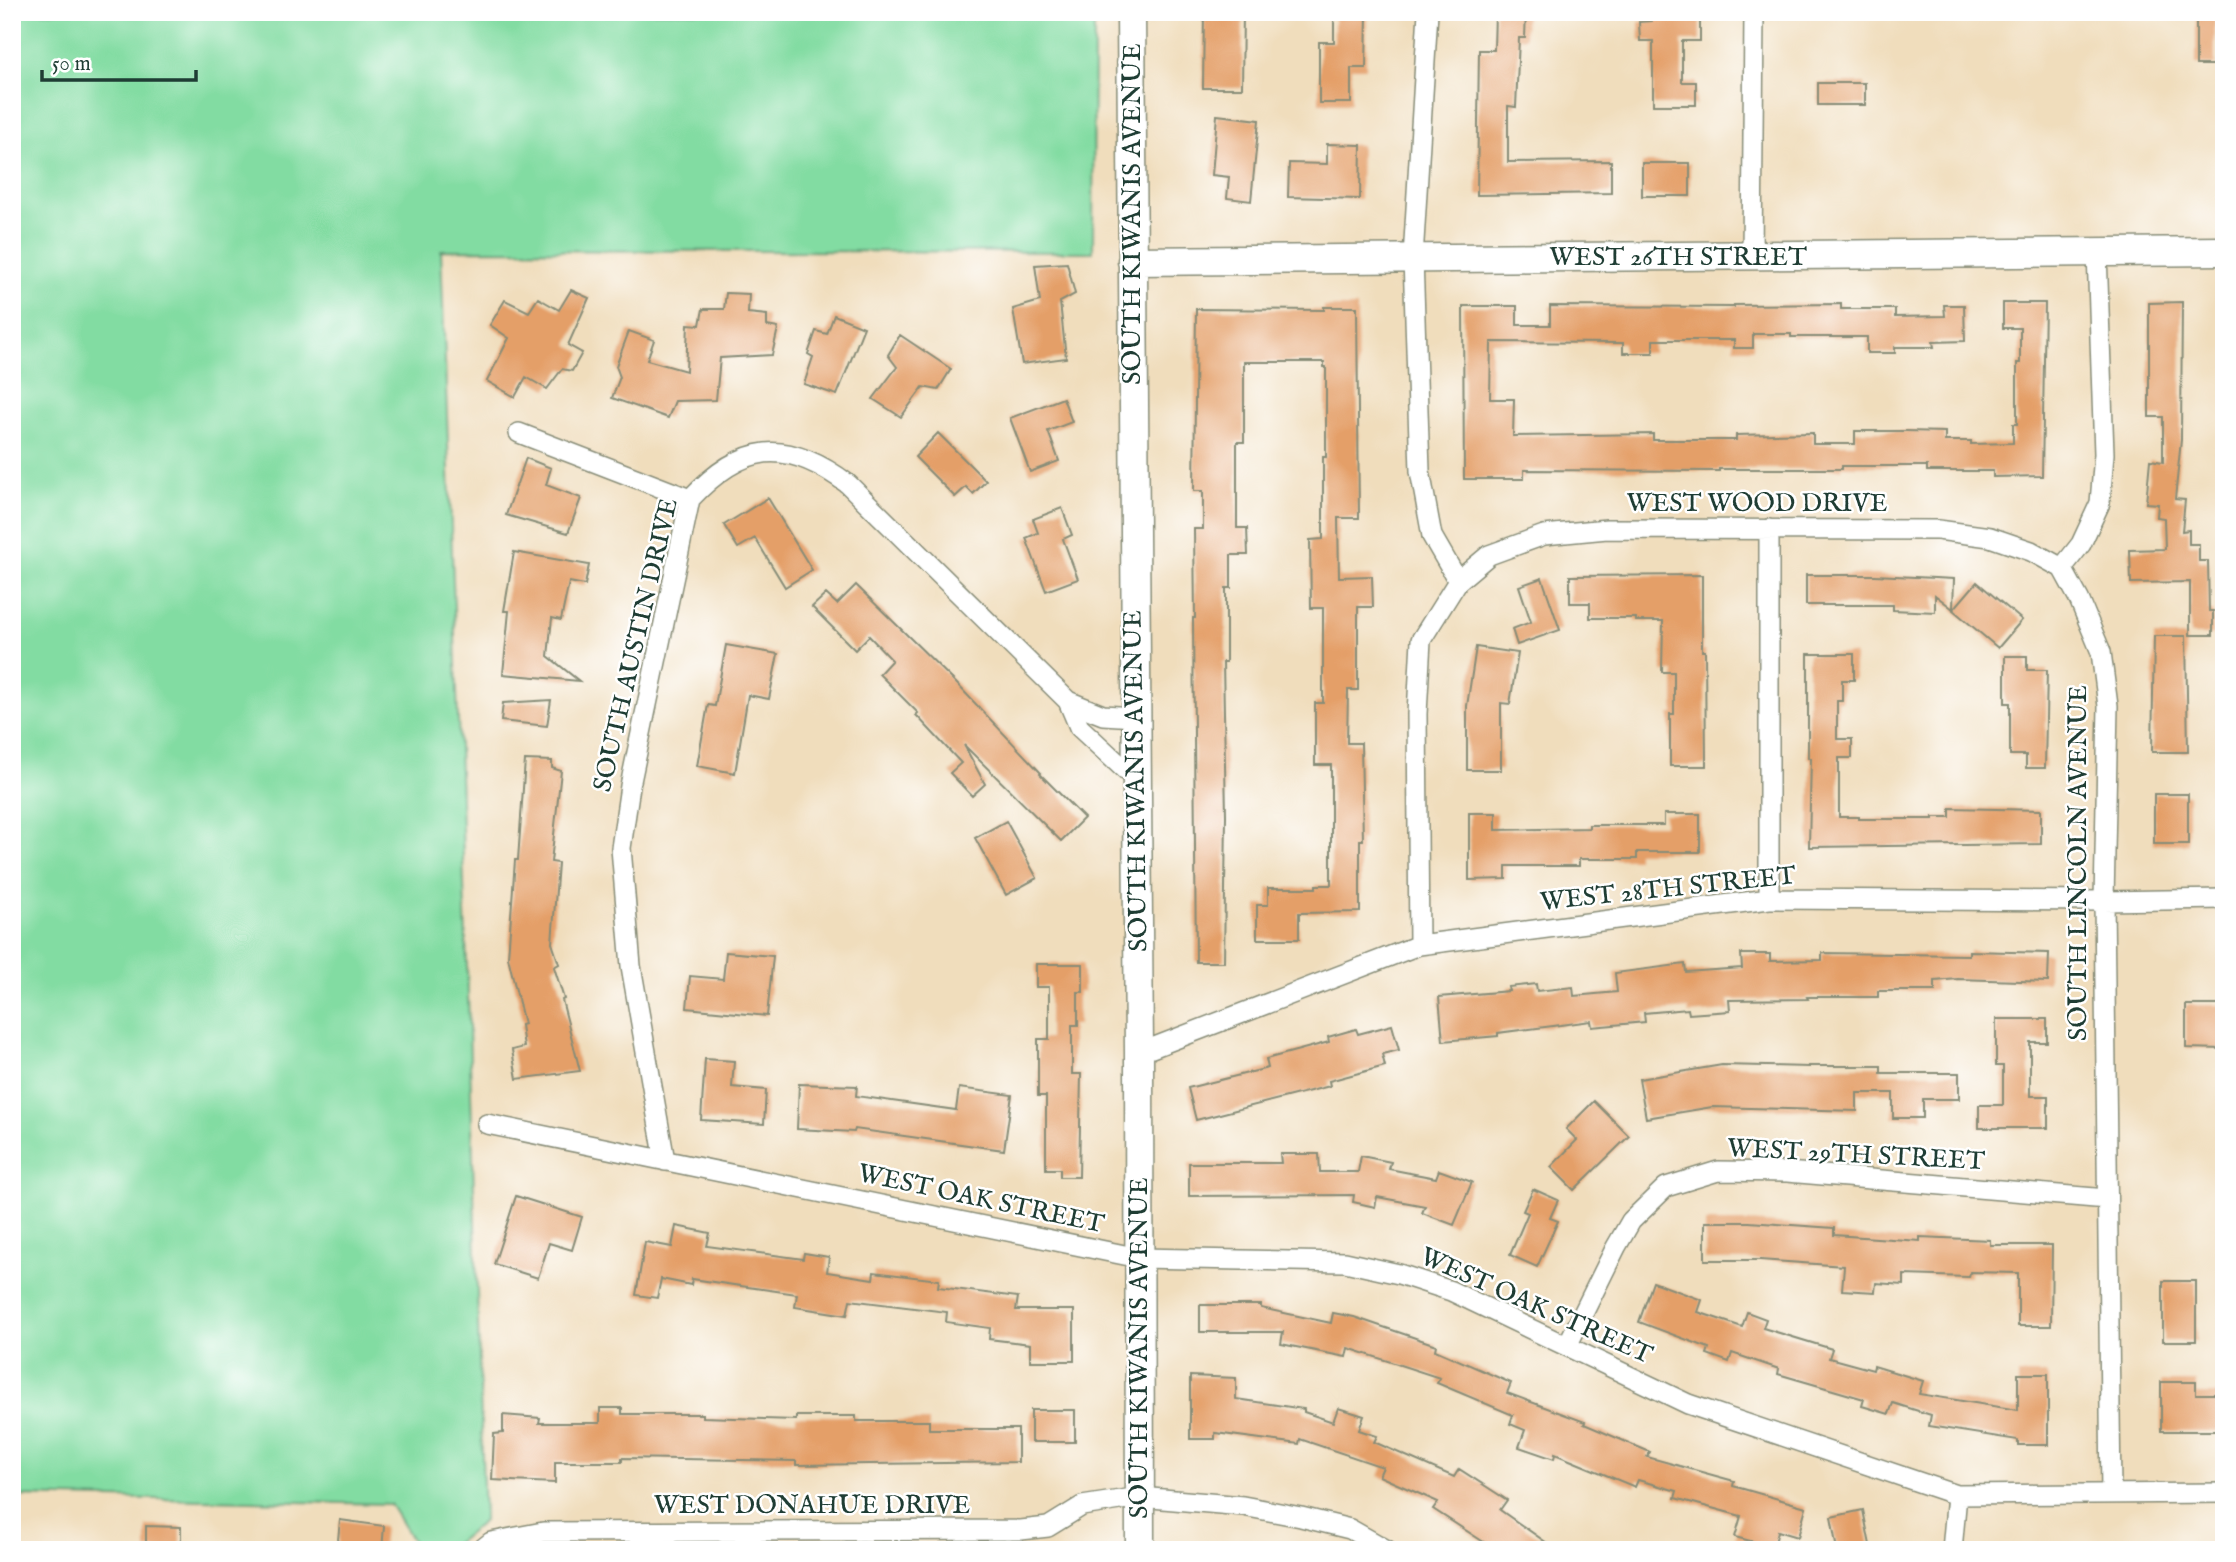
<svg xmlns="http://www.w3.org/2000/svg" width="2236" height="1562" viewBox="0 0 2236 1562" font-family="'IM FELL English',serif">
  <rect width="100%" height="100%" fill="#fff"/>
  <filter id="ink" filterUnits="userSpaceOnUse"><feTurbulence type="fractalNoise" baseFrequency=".0143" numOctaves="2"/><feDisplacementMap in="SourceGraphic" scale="14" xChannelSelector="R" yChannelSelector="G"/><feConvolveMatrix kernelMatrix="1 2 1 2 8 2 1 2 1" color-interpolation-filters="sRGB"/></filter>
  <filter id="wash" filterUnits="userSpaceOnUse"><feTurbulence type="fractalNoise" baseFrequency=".00686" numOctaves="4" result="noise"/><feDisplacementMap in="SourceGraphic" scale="28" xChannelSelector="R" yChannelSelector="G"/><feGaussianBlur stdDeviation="1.57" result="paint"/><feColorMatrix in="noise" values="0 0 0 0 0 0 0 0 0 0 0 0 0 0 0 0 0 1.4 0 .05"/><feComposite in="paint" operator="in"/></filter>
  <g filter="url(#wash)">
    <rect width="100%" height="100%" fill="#f0ddbc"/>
    <path fill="#82dca2" stroke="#508c6b" stroke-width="2" d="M12 12H1094L1093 252 441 250 468 994 484 1521 448 1550H418L390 1504 12 1496Z"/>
    <g id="blocks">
      <path fill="#e49f68" d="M1204 12H1243L1242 88H1203Z
        M1334 12H1367L1366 68H1351V103H1319V42H1334Z
        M1495 12H1526L1525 38H1519L1516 107 1508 106V162L1611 161V193L1477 195 1479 50H1494Z
        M1651 12H1682V15H1700V41H1682V82H1696V105H1653V41H1640L1639 22 1651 21Z
        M2196 12H2215V65H2196Z
        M1818 83H1865V105H1818Z
        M1217 115 1259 120 1251 201 1227 198 1229 177 1212 175Z
        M1327 144 1361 145 1360 199 1288 197 1289 163 1327 164Z
        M1642 163H1690V196H1642Z
        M1067 263 1075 294 1060 302 1066 358 1022 364 1013 309 1040 301 1035 265Z
        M571 290 589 298 568 345 582 353 572 371 562 369 547 389 526 377 515 397 487 381 509 338 490 325 505 300 529 312 538 298 559 310Z
        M726 293 749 294 748 313 767 315V326L778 328 772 355 720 358 716 400 675 401 668 418 612 398 620 377 616 366 629 331 654 340 647 360 686 371 688 324 700 325 703 309H724Z
        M2182 302 2181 440 2175 499 2185 500 2182 531 2189 530V544H2199V561H2208L2209 611H2213V635H2190V582L2131 583 2130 550 2165 549 2164 518 2157 517 2158 504 2146 503 2150 460 2163 462V417H2149V303Z
        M2003 303H2045L2042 476 1993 477V471H1927V466H1842V469H1719V471L1524 470V479H1464L1463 306H1517V325H1550V306L1734 307V305L1841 304V309H1895V317L1945 316 1944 305H1964L1965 341 1933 342 1934 347H1895V353H1867V337H1791V334H1753V348H1734V340H1653V353H1623V343L1491 342 1490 399H1514L1513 436 1653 434V440H1736V435L1813 433V444H1855V431H1906L1945 432V441H1971V444L2013 443V424H2017V363H2020V328H2003Z
        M1324 307H1357L1359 518H1338L1339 577 1372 576 1373 607H1358V690H1348L1347 743H1361L1363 840H1360V912L1299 913V939H1257V905H1268V888H1316V885H1331V765H1315V703H1323V608H1311L1310 540 1323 539V457H1326V367H1324V362H1244V442H1237V528H1247L1248 555H1231V588H1226V662H1223L1226 815 1224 962H1196L1193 618H1195L1194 529H1203V491H1194L1196 309 1324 310Z
        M834 315 864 327 837 395 804 384 813 357 808 354 816 331 827 334Z
        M900 335 951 369 938 390 923 387 901 417 873 399 897 367 888 355Z
        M1063 398 1072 422 1048 431 1059 461 1030 472 1010 418Z
        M938 433 986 481 973 494 966 487 955 497 915 457Z
        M526 458 551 468 546 485 581 498 568 533 506 515Z
        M768 498 812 570 785 587 755 538 738 548 724 525Z
        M1062 508 1072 535 1063 539 1078 579 1046 591 1026 538 1038 533 1033 519Z
        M514 552 589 565 585 585 569 582 561 620 552 618 548 656 579 681 503 674 509 611H504Z
        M1702 575V651H1705L1706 766H1670V714H1674V672H1662L1663 621H1636V618H1590V603H1570V576Z
        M1806 575H1875L1954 579 1953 609 1935 595V612L1893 610V605H1806Z
        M1542 578 1560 630 1517 645 1512 629 1531 622 1519 586Z
        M1977 582 2022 620 1998 648 1953 610Z
        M856 585 955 682 1041 773 1040 774 1084 818 1061 841 964 745 985 784 972 796 950 773 961 763 916 715 918 713 879 674 892 660 869 636 855 650 812 607 826 594 837 604Z
        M2154 636H2186L2188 752H2152Z
        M726 645 778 654 769 699 748 695 735 773 697 766 708 705 715 706Z
        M1476 647 1518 653 1510 704 1501 703V770H1467V706Z
        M1808 654H1854V680H1842V701H1837V739H1852V758H1839V817H1859V819H1933V817H1950V808L2041 810V844L1809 847 1811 758H1808Z
        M2005 656H2027V670H2047L2045 768H2026V755H2010V703H2005Z
        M551 700 547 726 501 721 503 703Z
        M525 760 552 761V768L561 771 551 862 558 863 552 943 559 964 554 967 564 999 562 1000 580 1071 517 1079 512 1050 524 1047 521 1025 524 1024 508 957 515 860H518Z
        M2154 794H2188V844H2154Z
        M1469 813H1496V830L1589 828V825H1664V814H1700V852H1637V859H1579V866H1506V879L1469 880Z
        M1006 821 1037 878 1006 895 975 838Z
        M1969 951 2049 953 2048 982 1958 979 1935 981V991H1878V997H1807L1808 999 1729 1000 1730 1011 1689 1014 1688 1009 1644 1013 1645 1022 1592 1027 1591 1021 1498 1033V1036L1443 1041 1439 997 1509 991 1508 987 1536 984 1537 991 1573 987 1574 996 1617 992 1615 973 1685 964 1686 972 1742 968 1741 954H1770V961L1822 960V953L1969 955Z
        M726 952 773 956 767 1016 687 1008 690 976 723 979Z
        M1036 964H1083V992H1078V1025H1072V1074H1081L1079 1177H1060V1169H1046V1096H1038V1039H1049V987H1036Z
        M2186 1005H2224V1049L2186 1048Z
        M1996 1019H2047V1042H2030V1096H2048V1128H1979V1105H2003V1066H1996Z
        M1392 1025 1399 1050 1382 1054 1385 1066 1329 1081 1330 1086 1196 1120 1188 1088 1268 1068 1266 1059 1329 1042 1328 1037 1356 1029 1358 1034Z
        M705 1059 734 1061 732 1087 766 1090 764 1124 701 1120Z
        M1722 1065 1809 1067V1066H1881V1073H1959V1099H1923V1118H1893V1093H1857V1111L1712 1107 1646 1118 1639 1079Z
        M799 1084 857 1086 856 1096 956 1110 959 1088 1012 1095 1004 1150 855 1129 854 1132 797 1129Z
        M1594 1101 1629 1136 1574 1190 1551 1167 1577 1140 1566 1129Z
        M1280 1154H1319L1320 1172H1358L1361 1156 1391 1162 1389 1169 1436 1178 1439 1170 1472 1182 1454 1225 1422 1213 1425 1206 1377 1197 1375 1207 1353 1202 1354 1195 1189 1196V1163H1281Z
        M1533 1189 1558 1200 1550 1218 1558 1221 1537 1267 1510 1255 1528 1213 1523 1211Z
        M516 1196 582 1217 572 1250 549 1243 538 1278 494 1264Z
        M1705 1222H1749L1834 1228V1235L1920 1241V1237L1990 1240V1245H2052L2051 1326H2018V1273L1970 1272 1969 1277 1904 1275V1285L1876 1283 1875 1292 1842 1290 1844 1266 1760 1260H1705Z
        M676 1226 710 1233 707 1246 803 1259 804 1253 829 1257 827 1272 873 1279 874 1272 939 1280 938 1287 1018 1297 1016 1310H1074V1361H1030V1344L989 1339 990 1328 946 1322 947 1312 850 1300 847 1315 795 1307 797 1294 692 1279 691 1285 661 1279 657 1298 636 1295 645 1242 672 1247Z
        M2163 1281H2196V1341H2163Z
        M1653 1282 1702 1300 1698 1312 1742 1327 1747 1312 1766 1319 1763 1328 1832 1349 1829 1358 1873 1370 1874 1366 1923 1381 1919 1394 2018 1410V1374H2048V1445H2018V1440L1929 1426 1931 1415 1893 1403 1889 1414 1862 1406 1864 1399 1778 1374 1779 1369 1732 1353 1729 1362 1707 1354 1709 1348 1639 1322Z
        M1200 1305H1261V1308L1331 1323 1333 1313 1354 1317 1436 1345 1435 1350 1511 1383 1507 1393 1585 1422 1584 1424 1650 1452 1647 1457 1734 1481 1733 1486 1806 1507 1798 1537 1778 1531 1774 1547 1735 1537 1741 1516 1675 1498 1677 1491 1638 1480 1635 1487 1555 1454 1554 1459 1519 1447 1525 1430 1510 1424 1513 1415 1437 1383 1440 1378 1348 1348 1346 1357 1281 1344 1283 1332H1200Z
        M1190 1376 1236 1378V1399L1304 1409V1412L1333 1422 1338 1408 1364 1416 1359 1430 1377 1436 1374 1442 1454 1477 1459 1469 1507 1500 1500 1510 1557 1550H1496L1433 1509 1438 1502 1379 1476 1383 1467 1300 1439 1299 1444 1215 1433V1439H1190Z
        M2161 1382H2196V1394H2224V1431H2161Z
        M600 1408H622V1414H703V1417L796 1420V1416H856V1421H929V1429H1018V1462L796 1465V1461L622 1458V1462H555V1483L492 1480 494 1434 503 1433V1415L540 1418 539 1423H600Z
        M1031 1410H1075V1442H1031Z
        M1863 1510 1871 1550H1837L1831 1517Z
        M340 1520 384 1526 382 1550H337Z
        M146 1526 181 1527V1550H146Z"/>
    </g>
  </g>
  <g filter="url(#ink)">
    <use href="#blocks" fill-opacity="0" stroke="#888d78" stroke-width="2"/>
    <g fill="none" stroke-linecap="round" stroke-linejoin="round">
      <defs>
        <path id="minor" d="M1428 12 1413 258 1420 471 1432 536 1458 581
          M1752 257 1754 12
          M519 433 690 499
          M1769 529V899
          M2062 568 2079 599 2101 652 2108 706 2104 901 2111 1494
          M2062 568 2081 544 2100 503 2104 454 2097 252
          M1068 701 1079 727 1136 780
          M1419 945 1417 714 1421 640 1458 581 1489 555 1544 535 1607 529 1938 530 1990 537 2031 551 2062 568
          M1139 1053 1419 945 1769 899 2104 901 2224 899
          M487 1124 1139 1258 1345 1262 1399 1274 1451 1291 1688 1404 1957 1495 2224 1493
          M665 1161 631 966 621 848 630 786 690 499C743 443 785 437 848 484L1068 701 1103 715 1135 717
          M1567 1346 1616 1247 1631 1221 1666 1187 1718 1171 1787 1172 2107 1199
          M481 1550 491 1542 543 1532 1021 1530 1048 1527 1082 1506 1140 1497 1243 1506 1301 1517 1350 1529 1387 1550
          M1952 1550 1957 1495"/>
        <path id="secondary" d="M1131 12 1139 1053 1140 1550
          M1132 261 2224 251"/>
      </defs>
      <use href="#minor" stroke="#888d78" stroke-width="22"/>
      <use href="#secondary" stroke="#888d78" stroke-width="31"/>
      <use href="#minor" stroke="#fff" stroke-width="19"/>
      <use href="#secondary" stroke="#fff" stroke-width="28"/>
    </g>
  </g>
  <g text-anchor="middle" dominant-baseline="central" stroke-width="5" stroke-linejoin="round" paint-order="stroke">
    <g font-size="26" fill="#1f3d34" stroke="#fff">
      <text transform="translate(1132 214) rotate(-90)">SOUTH KIWANIS AVENUE</text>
      <text x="1678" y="257">WEST 26TH STREET</text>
      <text x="1757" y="503">WEST WOOD DRIVE</text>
      <text transform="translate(636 645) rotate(-77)">SOUTH AUSTIN DRIVE</text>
      <text transform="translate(1136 781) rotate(-91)">SOUTH KIWANIS AVENUE</text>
      <text transform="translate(2078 863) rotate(-90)">SOUTH LINCOLN AVENUE</text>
      <text transform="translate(1668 889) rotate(-6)">WEST 28TH STREET</text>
      <text transform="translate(1856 1155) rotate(3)">WEST 29TH STREET</text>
      <text transform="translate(981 1199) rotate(12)">WEST OAK STREET</text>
      <text transform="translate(1536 1306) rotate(24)">WEST OAK STREET</text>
      <text transform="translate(1139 1348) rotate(-90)">SOUTH KIWANIS AVENUE</text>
      <text x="812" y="1505">WEST DONAHUE DRIVE</text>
    </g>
  </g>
  <rect width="2236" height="1562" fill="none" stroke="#fff" stroke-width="42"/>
  <path d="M42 70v10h154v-10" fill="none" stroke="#1f3d34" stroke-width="3.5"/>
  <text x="52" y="70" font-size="21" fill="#1f3d34" stroke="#ffffff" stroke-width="5" paint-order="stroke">50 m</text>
</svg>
